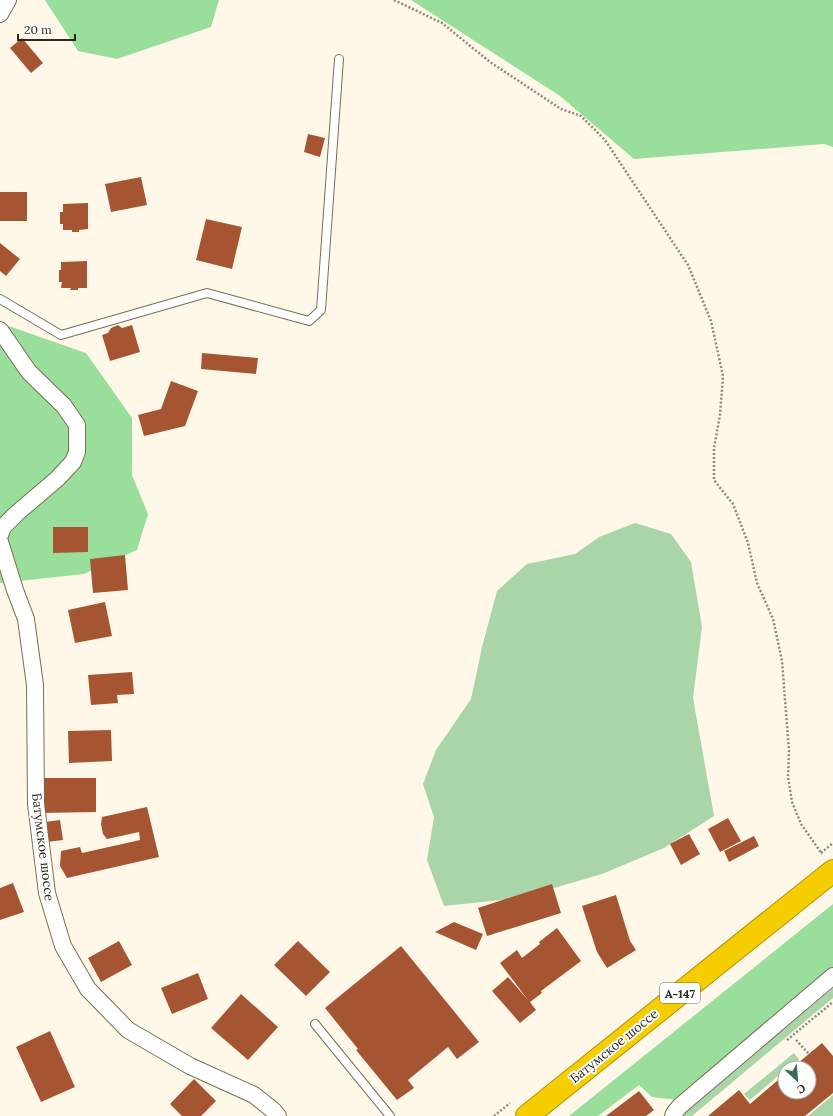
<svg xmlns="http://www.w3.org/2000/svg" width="833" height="1116" viewBox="0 0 833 1116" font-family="Lora,serif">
  <rect width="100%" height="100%" fill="#fff8e8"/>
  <path fill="#a9d5a9" d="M635 523 671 534 691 562 702 627 693 698 714 816 664 848 602 874 520 898 444 906 427 860 434 817 423 784 436 750 471 699 482 647 497 591 527 564 575 554 599 537Z
    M833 988V998L692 1116H681Z
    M794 1053 799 1059 788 1068H785V1070L750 1100 744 1094Z
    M833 1095V1116H808Z"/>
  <path fill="#99df9b" d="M45 0H219L211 27 117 59 78 51Z
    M411 0H833V147L824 144 634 159 560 96Z
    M0 323 86 353 132 418V475L148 514 137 550 84 574 0 583Z
    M833 904V968L677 1100 652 1097 639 1085 598 1116H569Z"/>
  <path fill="#a65533" d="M22 38 43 63 31 73 10 48Z
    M308 134 325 138 320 157 304 152Z
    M141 177 147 205 111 212 105 184Z
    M0 192H27V221H0Z
    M88 203V229L79 230V232H72V230H63V224H60V212H63V204Z
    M206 219 242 227 232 269 196 260Z
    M0 243 20 259 6 276 0 271Z
    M87 261V288H78V290H70L71 288H61L62 282H59V270H61V262Z
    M118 325 122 328 132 325 140 352 110 361 102 335 108 333 111 328Z
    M202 353 258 358 256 374 201 369Z
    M171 381 198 391 185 426 144 436 138 415 161 409Z
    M53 527H88V552L53 553Z
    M125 555 128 590 93 593 90 559Z
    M105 602 112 636 75 643 68 610Z
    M132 672 134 694 117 695 118 703 91 705 88 675Z
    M111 730 112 761 69 763 68 731Z
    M41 778H96V812L41 813Z
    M147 807 159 857 67 878 60 866 61 851 80 847 82 853 140 840 139 832 107 839 103 834 101 824 102 817Z
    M728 818 741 841 720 852 708 829Z
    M60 820 63 840 47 842 45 822Z
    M689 834 700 854 681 865 670 844Z
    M754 836 759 846 729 862 724 851Z
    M13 883 24 912 0 920V888Z
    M552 884 561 913 487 936 478 908Z
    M616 895 630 941 636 950 607 968 597 952 582 906Z
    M454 922 483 934 476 950 435 932Z
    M557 928 581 961 541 991 542 993 530 1002 536 1010 520 1023 492 991 508 977 528 1000 500 963 517 950 522 958 540 944 539 942Z
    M119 941 132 965 101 982 88 958Z
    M298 941 330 972 306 996 274 965Z
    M401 946 479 1042 457 1059 448 1047 408 1080 414 1088 397 1100 356 1050 358 1049 325 1008Z
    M198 973 208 999 172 1014 161 988Z
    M241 994 278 1027 248 1060 211 1028Z
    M50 1031 75 1087 41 1102 16 1047Z
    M822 1043 833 1056V1093L805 1116H708L739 1090 750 1104 785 1074V1092H809V1068H792Z
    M194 1079 216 1101 201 1116H182L170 1104Z
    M639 1091 654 1110 646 1116H606Z"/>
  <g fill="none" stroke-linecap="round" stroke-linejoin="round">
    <defs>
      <path id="lane" d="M0 299 61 335 207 293 309 321 321 310 339 59
        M315 1024 390 1116"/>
      <path id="street" d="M0 14 8 0
        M0 330 29 372 64 406 77 425V452L73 462 57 479 17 513 3 527 0 535
        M0 542 15 590 26 619 35 685 36 804 47 893 63 946 88 989 128 1030 190 1066 254 1095 274 1111 278 1116
        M673 1116 675 1112 680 1106 833 976"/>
      <path id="highway" d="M527 1116 833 871"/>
    </defs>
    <use href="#lane" stroke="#786e56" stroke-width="10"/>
    <use href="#street" stroke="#786e56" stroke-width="18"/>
    <use href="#highway" stroke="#af930a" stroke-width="24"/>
    <path stroke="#8f897c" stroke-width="2.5" stroke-dasharray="2 2" stroke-linecap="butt" d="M394 0 442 23 490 62 561 109 581 116 605 140 688 265 711 321 723 376 720 415 714 448V480L733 504 748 543 757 583 773 619 782 661 789 751 788 777 792 802 801 824 822 854
      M821 853 833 843
      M787 1040 833 1002
      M796 1040 809 1054
      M494 1116 510 1103"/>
    <use href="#lane" stroke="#fff" stroke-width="8"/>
    <use href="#street" stroke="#fff" stroke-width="16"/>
    <use href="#highway" stroke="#f5cd00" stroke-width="22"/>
  </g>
  <g text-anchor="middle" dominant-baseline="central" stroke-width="4" stroke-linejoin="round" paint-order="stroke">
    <rect fill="#fff" stroke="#6b6861" stroke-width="1" x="660" y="983" width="40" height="20" rx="3"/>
    <g font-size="12" font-weight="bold" fill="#2c281d">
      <text x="680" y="993">А-147</text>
    </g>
    <g font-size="13" fill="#2c281d" stroke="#fff">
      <text transform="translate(43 847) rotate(83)">Батумское шоссе</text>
      <text transform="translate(614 1046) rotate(-39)">Батумское шоссе</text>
    </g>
  </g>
  <g transform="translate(797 1080) rotate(154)"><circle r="19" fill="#ffffff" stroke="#aba9a5"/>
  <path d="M0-3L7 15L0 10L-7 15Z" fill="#366d55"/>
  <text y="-6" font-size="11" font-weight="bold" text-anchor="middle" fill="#2c281d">С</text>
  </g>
  <path d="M18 34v6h57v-6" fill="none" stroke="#2c281d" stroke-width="2"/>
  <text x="24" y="34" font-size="12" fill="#2c281d" stroke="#ffffff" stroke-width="3" paint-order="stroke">20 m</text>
</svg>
